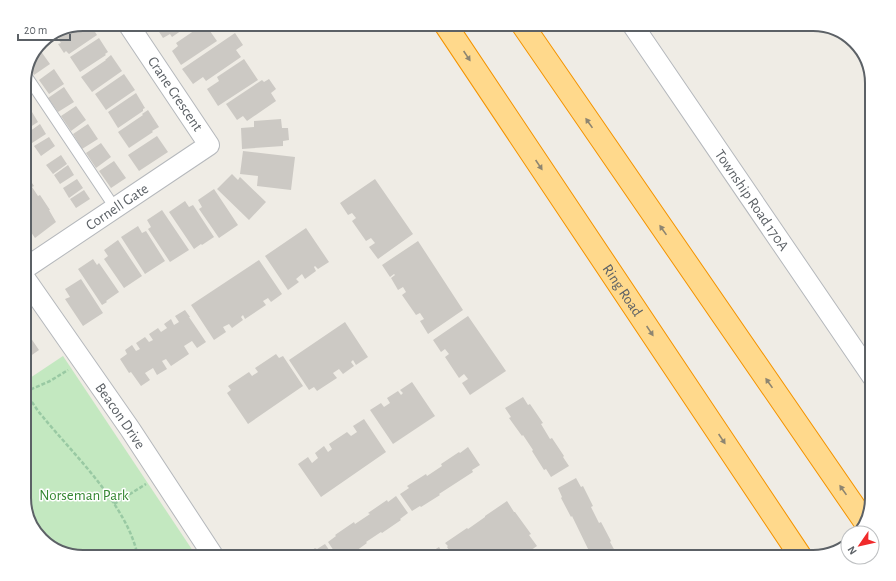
<svg xmlns="http://www.w3.org/2000/svg" width="896" height="581" viewBox="0 0 896 581" font-family="'Alegreya Sans',sans-serif">
  <rect width="100%" height="100%" fill="#efece5"/>
  <path fill="#c3e8c0" d="M63 356 197 557H83L50 547 32 528 24 502V382Z"/>
  <path fill="#ccc9c4" d="M83 24H90L97 35 69 54 66 51 64 53 58 44 61 43 58 39 75 27Z
    M154 24H191L172 37 170 34 163 38Z
    M204 24H205L217 41 181 65 172 51 178 46 176 43Z
    M235 33 243 45 236 50 241 57 206 81 203 77 193 84 182 69Z
    M99 38 108 52 105 54 106 55 80 72 70 57Z
    M40 50 50 64 34 75 29 67 36 52Z
    M111 55 122 71 92 92 81 77 106 60H105Z
    M244 59 258 80 218 106 207 89 219 81 217 77Z
    M54 69 64 84 49 94 39 80Z
    M124 74 135 90 106 110 95 94Z
    M269 79 276 89 271 93 276 101 247 121 243 116 237 120 226 104 262 80 264 82Z
    M64 87 74 102 58 112 48 98Z
    M136 93 145 108 143 109V111L118 128 108 112Z
    M76 106 86 120 71 131 61 116Z
    M148 110 159 127 152 131 153 132 129 148 118 132 143 115 142 114Z
    M32 112 38 122 24 131V118Z
    M281 119 282 128H288L289 140 283 141V146L242 149 241 128 254 127V121Z
    M40 124 46 134 32 143 26 134Z
    M88 124 98 139 82 149 73 134Z
    M157 136 168 152 139 171 128 155Z
    M49 137 55 146 41 156 34 146Z
    M101 143 111 157 96 168 86 153Z
    M243 151 295 157 291 190 257 186 258 176 240 174Z
    M61 155 67 164 53 174 46 165Z
    M114 161 126 178 111 188 99 171Z
    M68 165 74 175 60 184 54 175Z
    M24 171 34 186 32 187 38 196 40 195 50 210H49L56 222 35 238 24 222 26 221 24 218Z
    M232 174 238 180 240 177 266 202 249 220 217 189Z
    M77 179 83 188 69 198 63 188Z
    M375 179 413 234 378 259 369 247 375 243 371 238 366 241 352 221 356 218 352 213 348 215 340 203Z
    M214 189 238 225 219 238 199 209 202 207 198 200Z
    M84 190 90 199 76 208 70 199Z
    M185 201 189 207 193 205 214 237 202 245 201 244 194 249 169 212Z
    M162 210 189 250 170 262 148 229 151 227 147 220Z
    M138 226 142 233 146 231 165 261 145 274 121 237Z
    M306 228 329 262 318 269 315 266 314 267 316 271 305 279 302 274 296 279 299 282 288 290 265 256Z
    M118 240 142 276 124 288 104 259 108 256 104 250Z
    M418 241 463 310 428 334 420 321 424 319 420 313 416 315 402 295 406 292 403 287 398 290 391 278 395 275 394 274 390 277 382 265Z
    M93 259 97 265 99 263 119 292 106 301 107 302 102 305 78 269Z
    M259 260 282 294 271 302 268 298 263 301 266 305 245 319 243 315 241 317 243 320 232 328 229 324 223 327 226 332 214 340 191 305Z
    M81 279 103 313 83 326 65 299 70 297 65 289Z
    M185 310 190 317H189L206 342 197 348 192 341 184 346 189 354 171 366 166 359 162 361 167 369 157 375 153 368 145 373 150 380 141 386 131 372 129 373 120 359 127 354 125 350 132 345 136 351 140 349 136 343 145 337 149 342 153 340 149 334 158 328 161 332 167 328 164 324 171 319 174 325 179 322 175 316Z
    M468 316 506 371 470 395 462 383 468 379 464 374 459 378 445 357 449 354 445 349 441 352 433 340Z
    M345 322 368 357 356 365 353 360 351 362 354 366 343 374 339 369 333 373 337 378 317 391 314 387 309 390 289 360Z
    M24 328 39 350 29 357 32 362 24 367Z
    M276 354 279 358 283 356 303 386 248 424 227 393 231 390 228 386 249 372 252 376 258 372 255 368Z
    M412 382 435 416 393 444 370 410 381 403 384 407 390 403 387 398 398 391 401 395 403 393 400 390Z
    M523 397 528 405 530 404 543 423 541 424 550 439 552 438 564 456 563 457 569 466 551 477 546 469 544 470 532 451 533 450 523 435 522 436 509 418 511 417 505 408Z
    M364 419 386 452 321 497 298 464 308 457 312 463 318 458 315 453 324 446 328 452 332 449 329 444 347 432 351 436 357 432 353 426Z
    M468 447 480 465 472 470 473 472 439 494 440 495 421 507 420 506 412 511 400 494 409 488 407 486 426 474 427 476 442 466 441 464 459 452 460 453Z
    M576 478 581 487 583 486 593 506 591 507 599 523 601 522 611 541 610 542 615 551 604 557H594L592 552 590 553 572 516 571 517 561 498 562 497 558 488Z
    M396 496 408 513 400 519 401 520 382 533 381 532 366 542 367 543 349 556 348 554 344 557H338L328 542 336 536 335 535 354 522 355 524 370 514 368 513 387 500 388 502Z
    M507 501 514 512H515L531 534 529 535 537 546 521 557H452L451 555H452L447 547 448 546 445 543 467 528 468 529 485 517V516Z
    M325 544 334 557H302L315 548 317 549Z
    M439 547 445 557H423Z"/>
  <g fill="none" stroke-linecap="round" stroke-linejoin="round">
    <defs>
      <path id="service" d="M26 75 115 208"/>
      <g id="minor">
        <path id="s1" d="M632 24 872 376"/>
        <path id="s2" d="M24 269 209 145 128 24"/>
        <path id="s3" d="M24 277 130 429 214 557"/>
      </g>
      <g id="motorway">
        <path id="s4" d="M445 24 801 557"/>
        <path d="M522 24 865 522"/>
      </g>
    </defs>
    <use href="#service" stroke="#b5b8bc" stroke-width="12"/>
    <use href="#minor" stroke="#b5b8bc" stroke-width="22"/>
    <use href="#motorway" stroke="#f49400" stroke-width="24"/>
    <path stroke="#99c9a3" stroke-width="2.5" stroke-dasharray="4 2" stroke-linecap="butt" d="M25 392C31 400 36 409 43 417 75 456 128 506 138 557
      M25 392 50 381 68 370
      M114 504 146 484"/>
    <use href="#service" stroke="#fff" stroke-width="10"/>
    <use href="#minor" stroke="#fff" stroke-width="20"/>
    <use href="#motorway" stroke="#ffd98c" stroke-width="22"/>
  </g>
  <defs><path id="oneway-solid" d="M-6-.8H1V-3.2L6.5 0L1 3.2V.8H-6Z"/></defs>
  <g fill="#8d8571">
    <use href="#oneway-solid" transform="translate(467 56) rotate(56)"/>
    <use href="#oneway-solid" transform="translate(589 123) rotate(-125)"/>
    <use href="#oneway-solid" transform="translate(539 165) rotate(56)"/>
    <use href="#oneway-solid" transform="translate(663 230) rotate(-125)"/>
    <use href="#oneway-solid" transform="translate(650 331) rotate(56)"/>
    <use href="#oneway-solid" transform="translate(769 383) rotate(-125)"/>
    <use href="#oneway-solid" transform="translate(722 439) rotate(56)"/>
    <use href="#oneway-solid" transform="translate(843 490) rotate(-125)"/>
  </g>
  <g text-anchor="middle" dominant-baseline="central" stroke-width="3" stroke-linejoin="round" paint-order="stroke">
    <g font-size="15" fill="#5c6166" stroke="#fff">
      <text transform="translate(175 94) rotate(56)">Crane Crescent</text>
      <text stroke="none"><textPath href="#s1" startOffset="213">Township Road 170A</textPath></text>
      <text stroke="none"><textPath href="#s2" startOffset="112">Cornell Gate</textPath></text>
      <text stroke="none"><textPath href="#s4" startOffset="320">Ring Road</textPath></text>
      <text stroke="none"><textPath href="#s3" startOffset="169">Beacon Drive</textPath></text>
    </g>
    <g font-size="15" fill="#358732" stroke="#fff">
      <text x="84" y="495">Norseman Park</text>
    </g>
  </g>
  <path d="M0 0H896V581H0ZM83 31H813A52 52 0 0 1 865 83V498A52 52 0 0 1 813 550H83A52 52 0 0 1 31 498V83A52 52 0 0 1 83 31Z" fill="#fff" fill-rule="evenodd"/>
  <path fill="none" stroke="#5c6166" stroke-width="2" d="M83 31H813A52 52 0 0 1 865 83V498A52 52 0 0 1 813 550H83A52 52 0 0 1 31 498V83A52 52 0 0 1 83 31Z"/>
  <g transform="translate(860 545) rotate(236)"><circle r="19" fill="#ffffff" stroke="#bec0c2"/>
  <path d="M0-3L7 15L0 10L-7 15Z" fill="#f02a2b"/>
  <text y="-6" font-size="11" font-weight="bold" text-anchor="middle" fill="#5c6166">N</text>
  </g>
  <path d="M18 34v6h52v-6" fill="none" stroke="#5c6166" stroke-width="2"/>
  <text x="24" y="34" font-size="12" fill="#5c6166" stroke="#ffffff" stroke-width="3" paint-order="stroke">20 m</text>
</svg>
